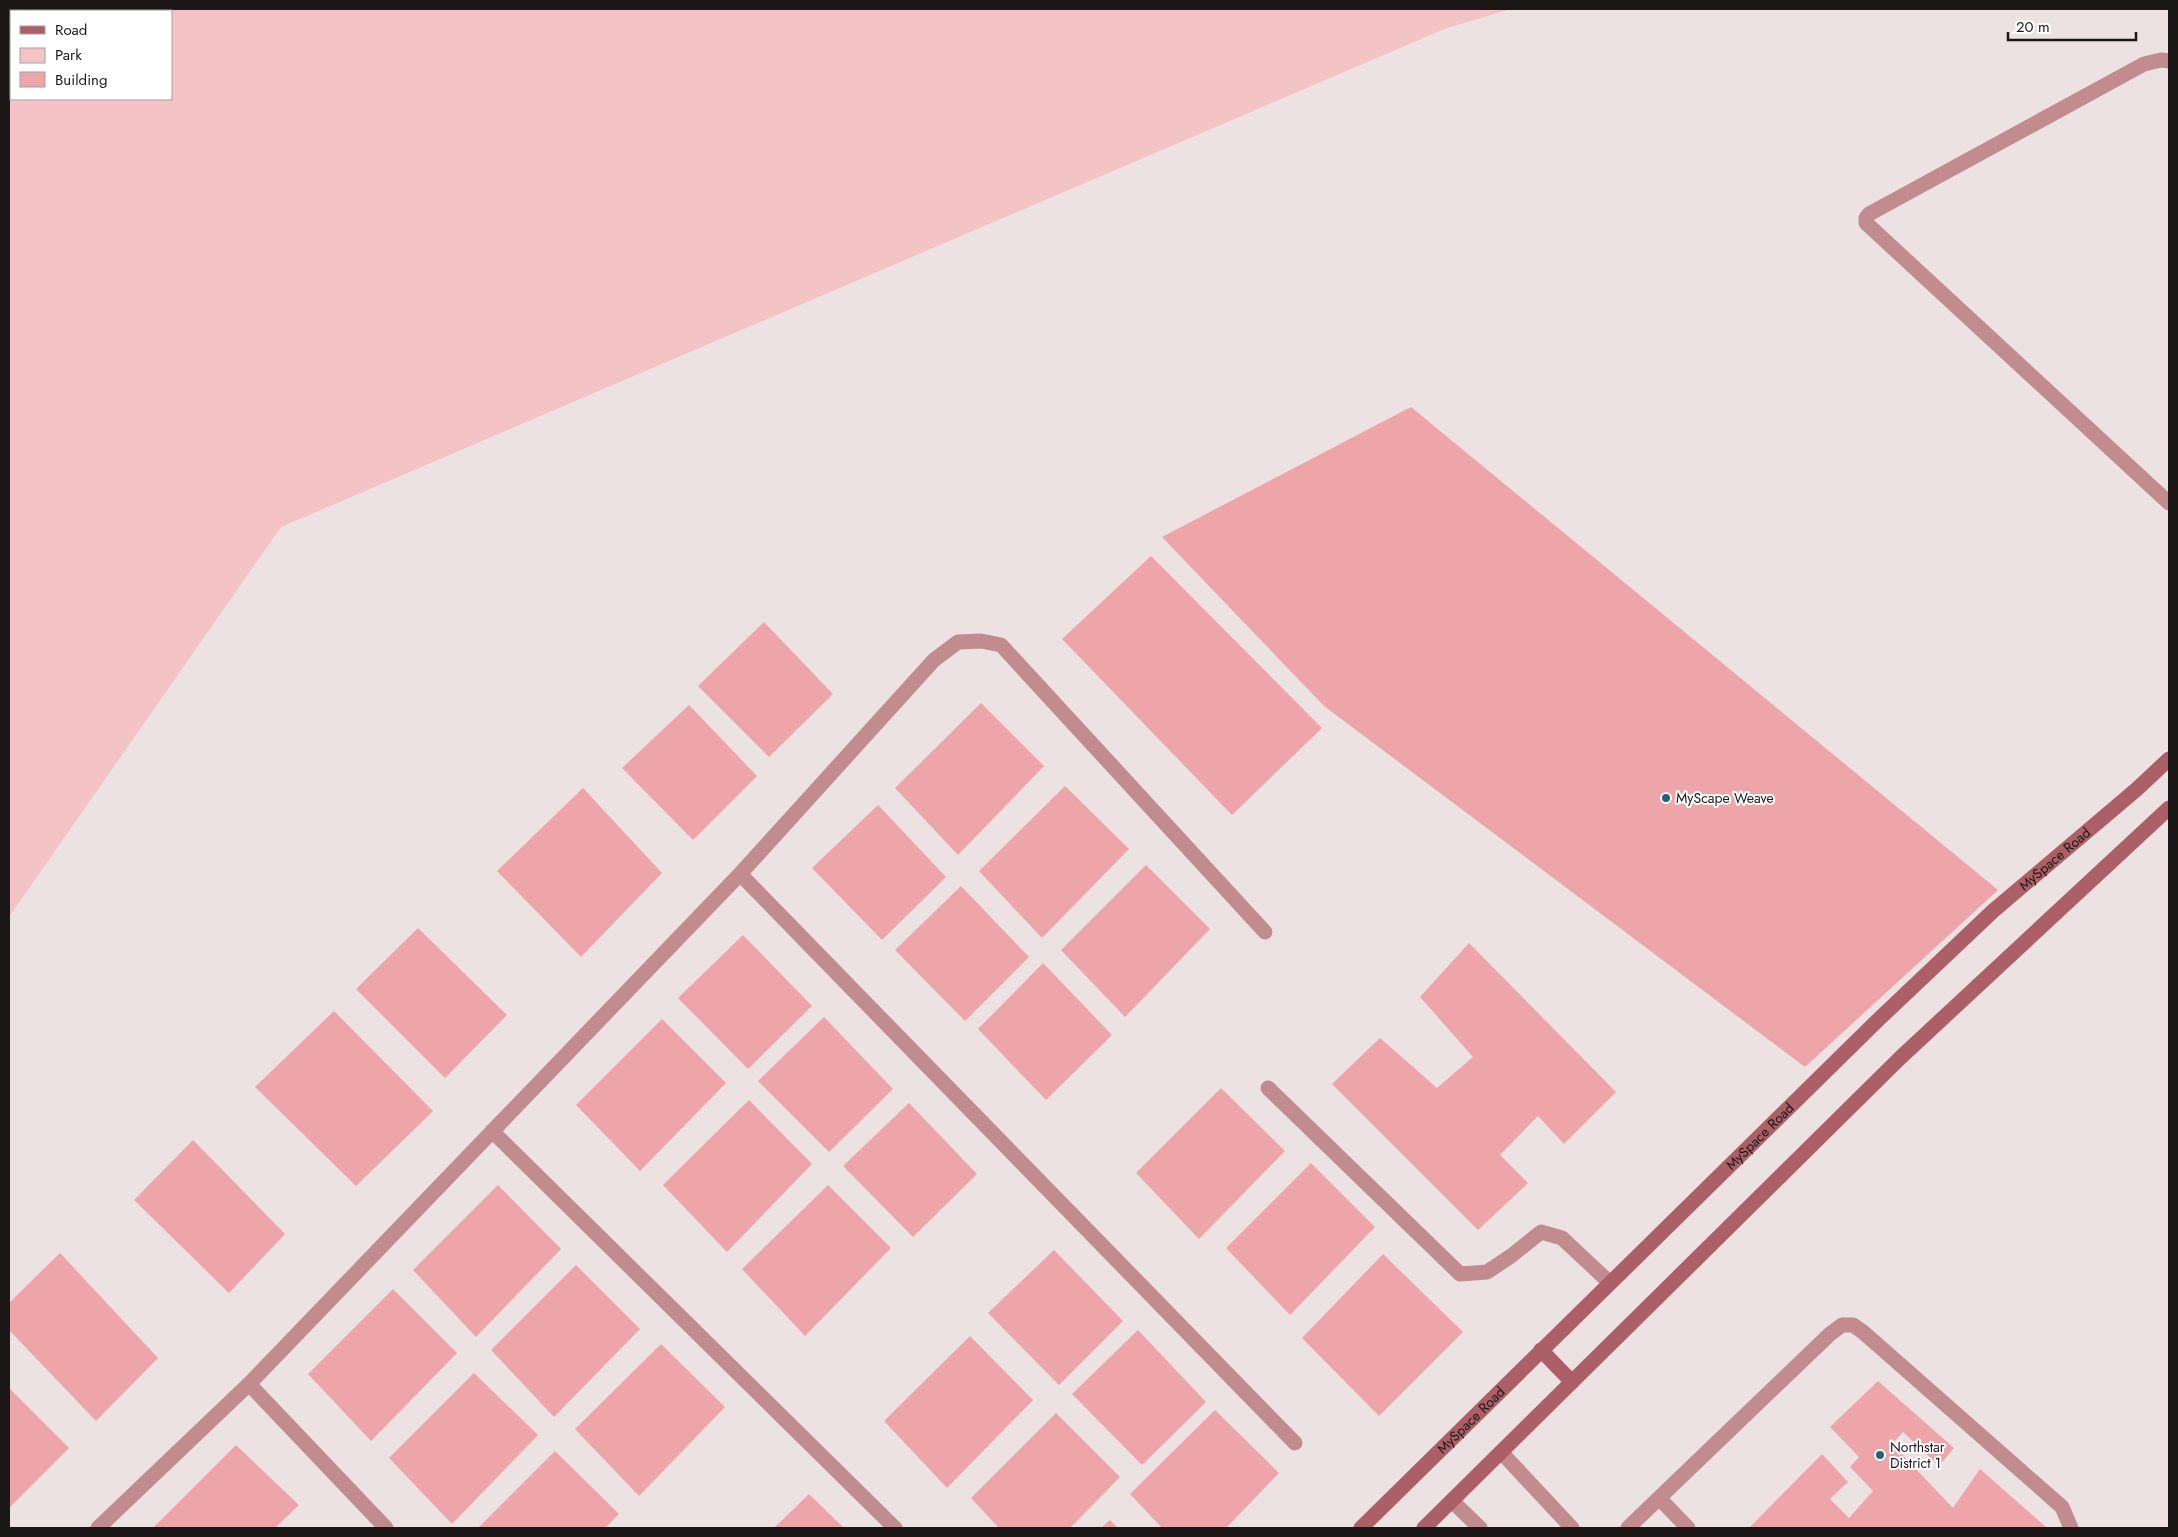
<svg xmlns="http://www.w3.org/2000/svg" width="2178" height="1537" viewBox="0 0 2178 1537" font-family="Jost,sans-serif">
  <rect width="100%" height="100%" fill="#ede2e2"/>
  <path fill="#f4c3c6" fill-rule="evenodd" d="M9 9H1511L1447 28 281 527 9 917ZM11 11H171V99H11Z"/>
  <path fill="#eea5aa" d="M1411 407 1998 890 1805 1067 1324 706 1162 537Z
    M1151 556 1322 728 1232 815 1062 639Z
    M764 622 833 694 769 757 698 686Z
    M981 703 1044 766 958 855 895 788Z
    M689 705 757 776 693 840 622 768Z
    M1065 786 1129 849 1042 938 979 871Z
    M583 788 662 873 581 957 497 871Z
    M878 805 946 877 882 940 812 868Z
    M1146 865 1210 929 1125 1017 1061 950Z
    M961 886 1029 957 965 1021 895 950Z
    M418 928 507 1015 445 1078 356 989Z
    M743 935 812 1006 748 1069 678 998Z
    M1469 943 1616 1092 1564 1144 1538 1116 1500 1155 1528 1183 1478 1230 1332 1084 1380 1038 1437 1088 1473 1057 1420 997Z
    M1043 963 1112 1035 1046 1100 978 1029Z
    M334 1011 433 1111 356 1186 255 1087Z
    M824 1017 893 1089 829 1152 758 1081Z
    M662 1019 726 1083 640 1171 576 1105Z
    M1221 1088 1285 1151 1199 1239 1136 1173Z
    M749 1100 812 1164 727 1252 663 1185Z
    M909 1103 977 1174 913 1237 843 1166Z
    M193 1140 285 1234 229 1293 134 1200Z
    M1311 1163 1375 1227 1290 1315 1226 1248Z
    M498 1185 561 1249 476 1337 413 1270Z
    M828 1185 891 1248 805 1336 742 1269Z
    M1054 1250 1123 1321 1059 1385 988 1313Z
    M60 1253 158 1358 96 1421 9 1330V1303Z
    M1383 1254 1463 1332 1379 1416 1302 1338Z
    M576 1265 640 1329 554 1417 491 1350Z
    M393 1289 457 1353 371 1441 308 1374Z
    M1138 1330 1206 1402 1142 1465 1072 1394Z
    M970 1336 1033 1400 947 1488 884 1421Z
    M661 1344 725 1407 639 1496 575 1429Z
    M474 1373 538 1435 452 1524 389 1458Z
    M1878 1381 1954 1448 1939 1466 1903 1432 1892 1444 1953 1508 1980 1469 2047 1528H1749L1822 1454 1848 1482 1830 1499 1849 1518 1873 1491 1850 1467 1859 1457 1830 1427Z
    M9 1388 69 1448 9 1508Z
    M1215 1410 1279 1473 1226 1528H1162L1130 1494Z
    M1056 1413 1120 1477 1070 1528H999L971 1498Z
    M236 1445 299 1505 275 1528H153Z
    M555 1451 619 1514 605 1528H478Z
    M809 1494 844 1528H774Z
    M1110 1520 1118 1528H1101Z"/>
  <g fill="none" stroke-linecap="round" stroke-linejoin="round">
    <path stroke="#c28b8f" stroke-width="15" d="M2169 61 2161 60 2144 64 1869 214 1866 218V223L2169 503
      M1268 1088 1460 1274 1487 1272 1511 1256 1541 1232 1562 1238 1609 1282
      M1501 1452 1572 1528
      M1659 1498 1830 1334 1842 1325H1853L1863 1332 2062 1507 2071 1528
      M1452 1501 1480 1528
      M1628 1528 1659 1498 1688 1528"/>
    <path stroke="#c28b8f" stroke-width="15" d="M740 874 1295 1443
      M492 1131 895 1528
      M249 1384 386 1528
      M98 1528 249 1384 740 874 934 660 958 642 981 641 1001 645 1265 932"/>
    <g stroke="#ac5f67" stroke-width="15">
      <path d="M1541 1350 1572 1382"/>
      <path id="s1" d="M1361 1528 1879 1019 1993 911 2137 789 2169 759"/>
      <path d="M1424 1528 1900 1058 2169 808"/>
    </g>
  </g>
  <g fill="#276079" stroke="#fff" stroke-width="2">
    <circle cx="1666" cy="798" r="5"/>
    <circle cx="1880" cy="1455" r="5"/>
  </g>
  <g text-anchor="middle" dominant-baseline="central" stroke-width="4" stroke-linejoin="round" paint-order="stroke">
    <g font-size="14" fill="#1b1717" stroke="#fff" text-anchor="start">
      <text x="1676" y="798">MyScape Weave</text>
      <text x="1890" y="1447">Northstar<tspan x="1890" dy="16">District 1</tspan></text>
    </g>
    <g font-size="14" fill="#1b1717" stroke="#fff">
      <text stroke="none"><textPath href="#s1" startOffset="964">MySpace Road</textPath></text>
      <text stroke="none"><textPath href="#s1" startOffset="559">MySpace Road</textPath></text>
      <text stroke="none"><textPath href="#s1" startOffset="154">MySpace Road</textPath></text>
    </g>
  </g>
  <rect width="2178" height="1537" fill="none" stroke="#1b1717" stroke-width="20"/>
  <rect x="10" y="10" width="162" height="90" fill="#ffffff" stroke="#a4a2a2"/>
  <rect x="20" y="26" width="25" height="8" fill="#ac5f67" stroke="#a4a2a2"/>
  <text x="55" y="35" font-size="15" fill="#1b1717">Road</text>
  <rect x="20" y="48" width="25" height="15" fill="#f4c3c6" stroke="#a4a2a2"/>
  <text x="55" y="60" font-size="15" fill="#1b1717">Park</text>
  <rect x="20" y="72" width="25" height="15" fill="#eea5aa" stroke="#a4a2a2"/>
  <text x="55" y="85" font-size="15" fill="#1b1717">Building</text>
  <path d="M2008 32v8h128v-8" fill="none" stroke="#1b1717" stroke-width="2.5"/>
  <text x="2016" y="32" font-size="15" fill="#1b1717" stroke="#ffffff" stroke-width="4" paint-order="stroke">20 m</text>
</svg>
